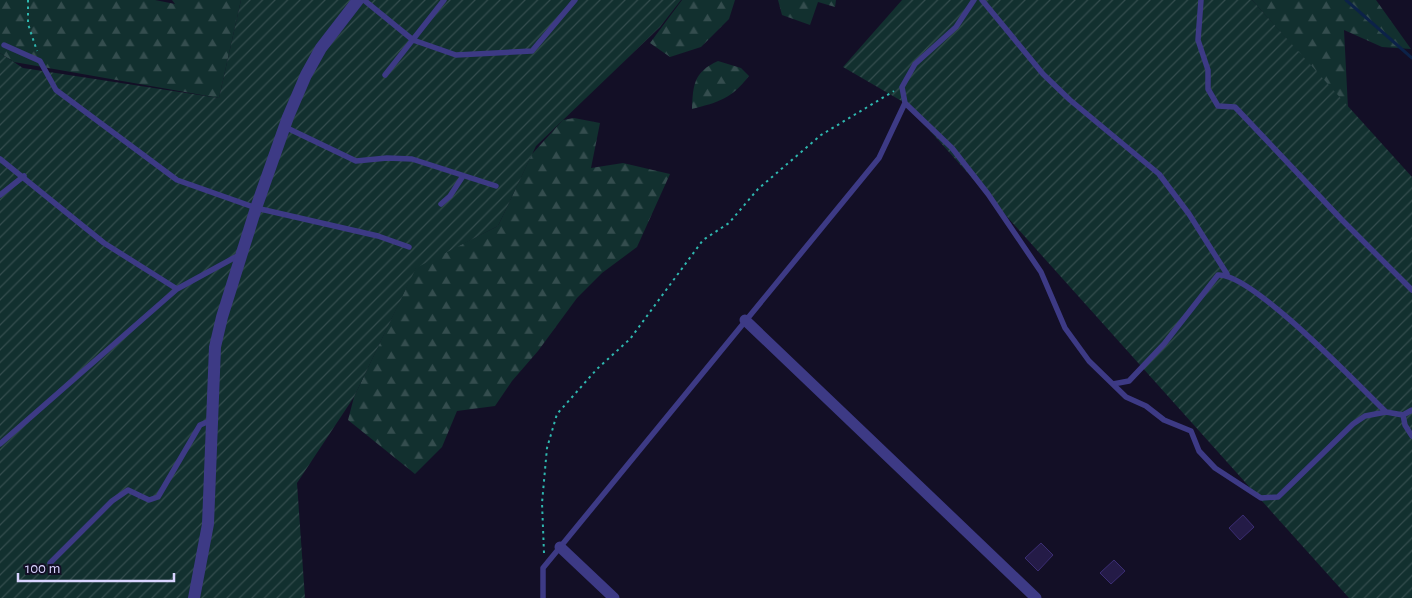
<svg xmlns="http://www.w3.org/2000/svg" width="1412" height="598" viewBox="0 0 1412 598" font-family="'Alegreya Sans',sans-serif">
  <defs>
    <pattern id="forest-firs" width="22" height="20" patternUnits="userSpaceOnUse" patternTransform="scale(1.25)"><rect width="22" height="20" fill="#12302f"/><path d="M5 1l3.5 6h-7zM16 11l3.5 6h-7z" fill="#344d4e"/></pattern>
    <pattern id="garden-furrows" width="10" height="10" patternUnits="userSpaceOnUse" patternTransform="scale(1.25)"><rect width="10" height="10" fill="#12302f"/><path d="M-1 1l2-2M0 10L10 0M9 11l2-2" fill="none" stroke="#344d4e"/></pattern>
  </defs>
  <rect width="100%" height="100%" fill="#130f26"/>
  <path fill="url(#forest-firs)" d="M0 0H155L175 4 172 0H241L219 98 14 62 0 53Z
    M682 0H735L729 19 701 47 670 57 650 43Z
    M778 0H836L835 7 818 2 810 25 782 15Z
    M1252 0H1376L1411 49 1382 47 1344 30 1348 108Z
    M718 61 741 68 749 76C731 99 719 102 692 109 693 84 694 72 718 61Z
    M574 118 600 123 591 168 623 163 670 174 637 247 602 273 577 298 538 351 512 381 495 406 457 411 442 447 415 474 348 420 354 397 416 267 498 226 532 154 563 120Z"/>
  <path fill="url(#garden-furrows)" d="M241 0H681L660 27 536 146 498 226 416 268 354 397 297 483 305 598H0V53L23 68 219 98Z
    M902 0H1252L1412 177V598H1349L905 103 843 67Z"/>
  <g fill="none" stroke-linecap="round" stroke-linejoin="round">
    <path stroke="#0c2248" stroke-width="3" d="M1346 0 1412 58"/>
  </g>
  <path fill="#241b47" stroke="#3b2d73" d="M1243 515 1254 527 1240 540 1229 528Z
    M1041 543 1053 555 1038 571 1025 558Z
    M1114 560 1125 571 1111 584 1100 573Z"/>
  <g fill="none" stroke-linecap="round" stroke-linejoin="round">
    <path stroke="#2fb8b0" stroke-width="2" stroke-dasharray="2.5 4" stroke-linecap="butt" d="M28 0V24L37 51
      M544 553 542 503 547 448 557 414 597 369 630 339 703 240 729 223 758 189 821 135 894 91"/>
    <path stroke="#3d3a85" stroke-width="5.5" d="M364 0 413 40 456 55 532 51 575 0
      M974 0 956 27 915 64 902 87 905 103 952 148 988 194 1041 272 1065 328 1089 361 1126 397 1146 406 1164 420 1191 431 1199 451 1215 468 1261 498 1278 497 1353 424 1365 416 1386 412
      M982 0 1043 74 1070 100 1159 174 1189 214 1227 274
      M1201 0 1198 40 1208 70V89L1218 106 1235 107 1341 219 1412 290
      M4 45 40 61 56 90 177 180 256 208 378 236 409 247
      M385 75 444 0
      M285 127 356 161 387 158 412 159 496 186
      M0 159 104 243 177 289
      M0 195 24 176
      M441 204 450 196 463 176
      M1113 384 1129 381 1164 344 1218 275C1251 272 1358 385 1386 412L1403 415 1412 410
      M1403 415 1405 425 1412 436
      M0 444 177 289 241 254
      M50 563 112 501 128 490 149 500 158 497 200 425 212 420
      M543 598V568L879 158 905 103"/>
    <path stroke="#3d3a85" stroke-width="11" d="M745 320 1036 598
      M560 547 614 598"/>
    <path stroke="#3d3a85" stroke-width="12" d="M194 598 208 524 215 347 222 317 256 208 288 117 306 75 321 48 358 0"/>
  </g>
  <path d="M18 573v8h156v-8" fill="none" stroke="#d9d4ff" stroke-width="2.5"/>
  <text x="25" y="573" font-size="15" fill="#d9d4ff" stroke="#130f26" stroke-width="4" paint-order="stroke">100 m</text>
</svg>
